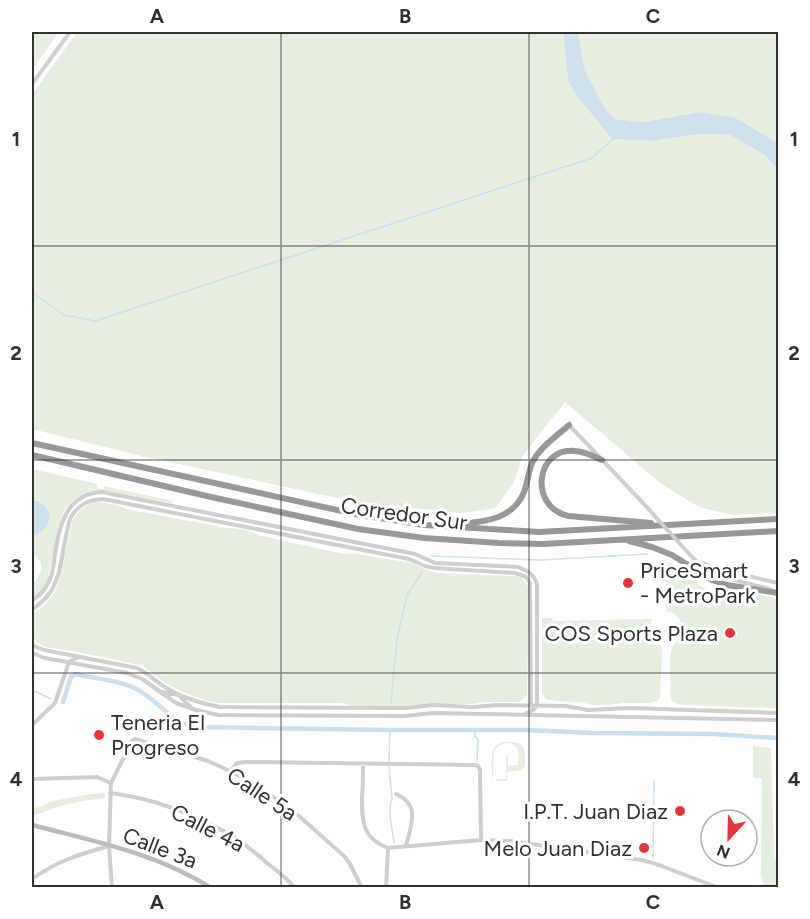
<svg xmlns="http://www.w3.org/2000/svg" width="810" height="919" viewBox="0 0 810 919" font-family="Figtree,sans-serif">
  <rect width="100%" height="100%" fill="#fff"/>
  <path fill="#e6eedf" d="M32 32H59L32 70Z
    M77 32H563L568 81 576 95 612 139 651 141 692 135 712 134 730 135 766 156 778 170V513L733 515 699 507 660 483 565 402 523 455 513 484 495 508 462 513 356 502 146 457 32 429V95Z
    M578 32H778V143L734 117 700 112 643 122 615 119 606 110 585 71Z
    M32 469 97 484V488L103 489 104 486 173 501 172 503C158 501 144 498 129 495 100 489 80 486 62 515L47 582C43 589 39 594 32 597V584L37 579 41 570V563L32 552V537L39 533 38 500 32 499Z
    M94 502C105 502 115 504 126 509L226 528C239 528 251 530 262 536L344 554H356L412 563 427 570 440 573 516 576C524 579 527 582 529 590L527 695 519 702H485L473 704H432L408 706H351L342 703H219L208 701 180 691 167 684 143 666 78 652 45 647 37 643 32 636V615C35 611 40 609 44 605 51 598 56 590 59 582L72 522C77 512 83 507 94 502Z
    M666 562C679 563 691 581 704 588 720 595 739 591 756 593 763 595 771 597 778 599V708L681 705 672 701 670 695C671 681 669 666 671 652 672 644 678 642 680 636 685 624 679 612 666 612Z
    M542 618H552L553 621 652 619C647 635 657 637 662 649L660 698 658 700 651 703H623L608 705H591L582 702 556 701 546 699 542 693Z
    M502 742C525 742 525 743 525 766L521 770 507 772V781H496L497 779H506V756H508V766L518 765C518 761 519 755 518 750 514 739 499 742 494 751L493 779 492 776C492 763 488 747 502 742Z
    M753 746 771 748 774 855 778 865V887H764L761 873 762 778H753Z
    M105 793V798C79 801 58 805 34 816L33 818H32V810L50 802 68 798 91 794Z"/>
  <path fill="#cbdfed" d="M563 32H578L585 71 606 110 615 119 643 122 700 112 734 117 778 143V170L766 156 730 135 712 134 692 135 651 141 612 139 576 95 568 81Z
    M32 499C44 502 54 513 47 525 44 531 37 534 32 537Z"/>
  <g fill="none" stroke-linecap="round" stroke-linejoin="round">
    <path stroke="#cbdfed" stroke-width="1.5" d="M32 292 64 315 95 321 592 158 613 139
      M432 556 540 560 648 554
      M32 690 51 699
      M391 702 397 639 407 595 422 572
      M475 729V737L478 739 477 761
      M389 761 390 730
      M389 766 392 799C387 812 393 830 394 843
      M653 858 654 780"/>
    <path stroke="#cbdfed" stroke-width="4.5" d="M63 702 71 677 75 674C93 678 123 681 138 690 161 702 168 722 196 727L390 730H526L593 733 713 734 778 738"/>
    <path stroke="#cecece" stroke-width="4" d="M32 84 70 32
      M569 425 643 503
      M692 557 704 569 712 574 770 589
      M698 562 722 570 778 583
      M32 600C42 595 48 585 52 574 58 541 58 494 102 492L415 554 435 563 518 567C528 571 535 575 537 585V706L533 710 526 713
      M32 610C38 605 44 601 49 594 64 574 62 540 71 517 79 504 88 500 103 499L409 559 425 566 434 568 515 573 526 577 530 583 531 707
      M32 643 34 646 44 650 137 668C148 673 155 681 165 687 181 698 200 703 220 707L406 708 433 705 473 707 497 705 566 706 588 710 630 708 778 713
      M32 653 45 658 127 673 142 679 176 703 196 710 218 715 405 716 432 713 778 720
      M162 692 179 695 185 702 191 707
      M32 725 55 703 69 662 78 657
      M363 764C363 775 363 786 362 797 362 822 362 838 388 848L481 840 510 841 642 860 659 865 719 888
      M230 771 237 763 246 762 475 765 478 766 480 770 481 840
      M32 779 97 777 111 783
      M110 793C153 798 198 815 235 838 246 845 257 854 267 863 277 871 287 878 295 888
      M396 794C421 805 411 825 406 846
      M32 879C57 861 80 854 109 846
      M386 887 388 848
      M112 888 109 846 111 783 132 741 135 739 208 761 230 771 260 787 299 816 344 856 350 864 362 888"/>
    <path stroke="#bbb" stroke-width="4.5" d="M32 825C92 841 157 853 211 888
      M381 888H408"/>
    <path stroke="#989898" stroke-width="6" d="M32 443 360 515 425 525 539 532 778 519
      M32 455 211 497 358 529 424 538 499 543 543 544 778 531
      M602 460C593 456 584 451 575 451 536 447 528 506 568 516L651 523
      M452 525C479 522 512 522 524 492 528 482 528 471 533 461 541 446 557 436 569 425
      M629 541 652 547 672 555 712 580 727 585 778 593"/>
    <path stroke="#cecece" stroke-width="4" d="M643 503 692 557"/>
  </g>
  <path fill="none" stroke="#313131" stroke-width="1.5" stroke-opacity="0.55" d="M281 32V888M529 32V888M32 246H778M32 460H778M32 673H778"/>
  <g fill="#e73339" stroke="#fff" stroke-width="2">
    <circle cx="628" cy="583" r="6"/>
    <circle cx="730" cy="633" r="6"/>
    <circle cx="99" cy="735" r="6"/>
    <circle cx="680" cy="811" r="6"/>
    <circle cx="644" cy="848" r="6"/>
  </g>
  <g text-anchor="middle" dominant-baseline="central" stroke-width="6" stroke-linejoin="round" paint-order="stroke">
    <g font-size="22" fill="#313131" stroke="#fff">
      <text transform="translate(404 514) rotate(8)">Corredor Sur</text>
      <text transform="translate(262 794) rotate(33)">Calle 5a</text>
      <text transform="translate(208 828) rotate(27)">Calle 4a</text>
      <text transform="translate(160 848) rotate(21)">Calle 3a</text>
    </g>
    <g font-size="22" fill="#313131" stroke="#fff" text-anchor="end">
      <text x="640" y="570" text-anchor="start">PriceSmart<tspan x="640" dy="25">- MetroPark</tspan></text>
      <text x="718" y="633">COS Sports Plaza</text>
      <text x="111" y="722" text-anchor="start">Teneria El<tspan x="111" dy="25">Progreso</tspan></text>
      <text x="668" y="811">I.P.T. Juan Diaz</text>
      <text x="632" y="848">Melo Juan Diaz</text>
    </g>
  </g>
  <rect width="810" height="919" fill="none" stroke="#ffffff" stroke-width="66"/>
  <g transform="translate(729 838) rotate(202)"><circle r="28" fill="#ffffff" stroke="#adadad" stroke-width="1.5"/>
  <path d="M0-4.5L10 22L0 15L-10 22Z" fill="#e73339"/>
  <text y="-9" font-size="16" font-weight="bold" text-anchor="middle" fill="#313131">N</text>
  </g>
  <rect x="33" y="33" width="744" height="853" fill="none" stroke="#313131" stroke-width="2"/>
  <g font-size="20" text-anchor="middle" font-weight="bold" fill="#313131">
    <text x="157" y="23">A</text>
    <text x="405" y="23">B</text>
    <text x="653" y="23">C</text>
    <text x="16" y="146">1</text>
    <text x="794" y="146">1</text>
    <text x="16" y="360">2</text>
    <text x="794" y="360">2</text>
    <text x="16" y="573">3</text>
    <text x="794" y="573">3</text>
    <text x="16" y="786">4</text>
    <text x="794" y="786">4</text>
    <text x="157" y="909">A</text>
    <text x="405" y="909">B</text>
    <text x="653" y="909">C</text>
  </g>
</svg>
